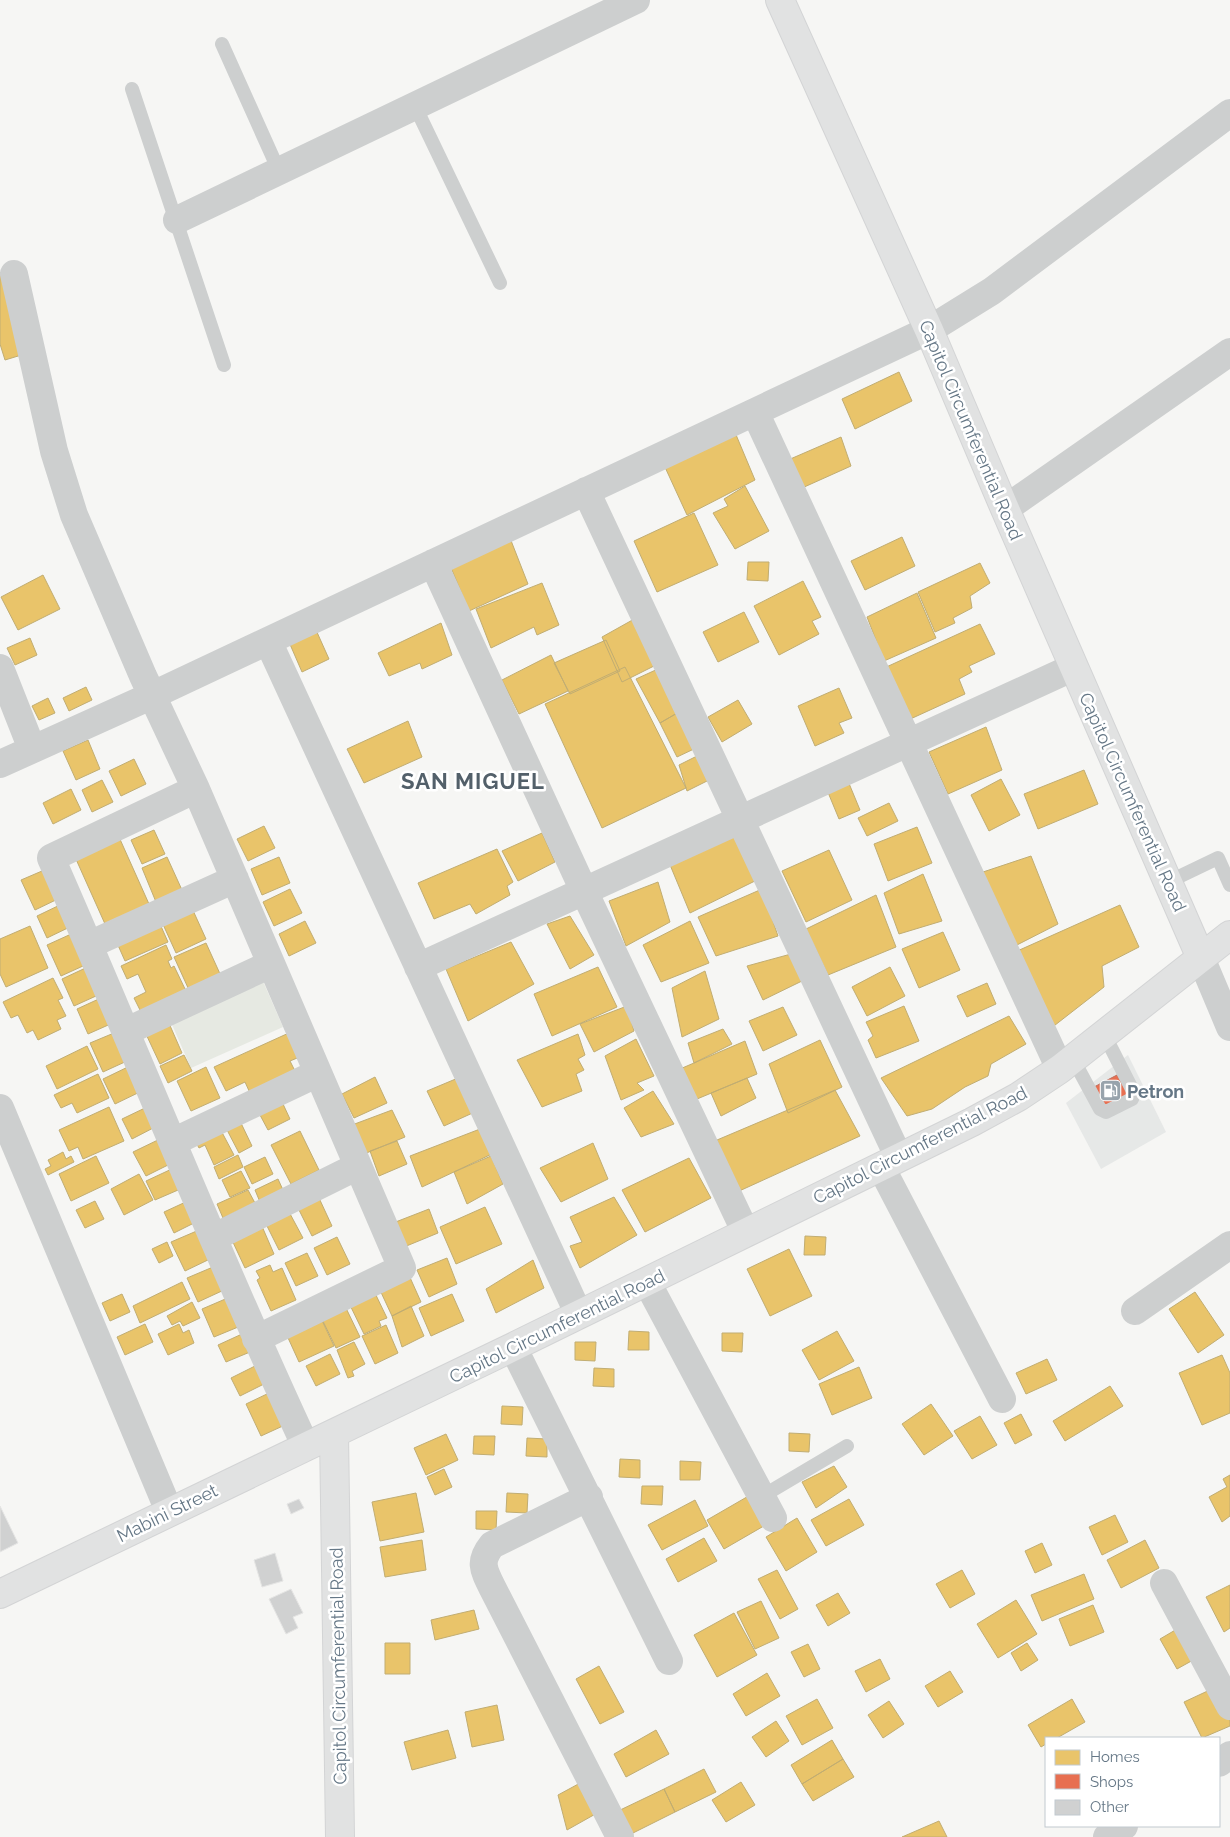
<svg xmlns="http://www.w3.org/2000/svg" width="1230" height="1837" viewBox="0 0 1230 1837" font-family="Raleway,sans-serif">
  <rect width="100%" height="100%" fill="#f6f6f4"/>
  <path fill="#e6e8e7" d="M1128 1055 1166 1132 1101 1169 1066 1103Z"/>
  <path fill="#e6e9e2" d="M262 979 283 1027 191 1068 170 1020Z"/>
  <path fill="#e9c46a" stroke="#c1ad72" d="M4 272 28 353 5 360 0 344V273Z
    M899 372 912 401 855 429 842 399Z
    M734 430 755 480 687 515 664 465Z
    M841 437 851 466 802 488 788 460Z
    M745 486 769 531 735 549 713 513 728 506 724 499Z
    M694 513 718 565 657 592 634 541Z
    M902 537 915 566 865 590 851 561Z
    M510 538 528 584 469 611 449 563Z
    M748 562H769L768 581 747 580Z
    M980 563 990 583 970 596 972 608 953 618 955 623 935 632 918 592Z
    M43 575 60 609 18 630 1 597Z
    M803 581 821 617 812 621 819 634 779 655 754 606Z
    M542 583 559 625 537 635 534 627 491 648 476 609Z
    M917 593 936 638 884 661 867 617Z
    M744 612 759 642 718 662 703 632Z
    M636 618 654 666 622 682 602 637Z
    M441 623 452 655 422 669 420 663 389 676 378 653Z
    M980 624 995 654 969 666 972 672 959 679 965 694 906 721 882 669Z
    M316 630 329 659 302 672 289 642Z
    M30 638 37 655 15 665 7 648Z
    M606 640 620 671 570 694 554 663Z
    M551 655 568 691 519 714 502 680Z
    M625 667 686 788 602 828 545 704Z
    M660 668 679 712 660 723 636 679Z
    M86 687 92 700 69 711 63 698Z
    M839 688 852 718 839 723 844 733 815 746 798 706Z
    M48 698 55 713 39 720 32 706Z
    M738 700 752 724 722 742 708 717Z
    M679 712 696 748 677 757 660 723Z
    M408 721 422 757 364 783 347 749Z
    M986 727 1002 770 948 794 929 752Z
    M88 740 100 769 76 780 63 751Z
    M697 756 709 780 687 791 679 765Z
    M134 759 146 784 121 796 109 771Z
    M1084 770 1098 804 1038 829 1024 794Z
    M1001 779 1020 815 989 831 971 795Z
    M102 780 113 802 92 812 82 790Z
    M848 781 860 810 839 819 827 790Z
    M71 789 81 810 53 824 43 803Z
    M889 803 898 821 867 836 858 818Z
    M264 826 275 848 248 861 237 839Z
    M917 827 932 863 888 881 874 844Z
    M154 830 165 854 142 864 131 840Z
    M738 831 761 878 690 913 668 860Z
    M542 833 555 862 518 881 502 851Z
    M119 837 149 904 105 924 75 857Z
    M497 849 513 882 507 886 510 895 476 914 470 904 434 919 418 883Z
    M829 850 852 900 806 922 782 871Z
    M1031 856 1058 924 1013 947 980 873Z
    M167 857 182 890 156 902 142 868Z
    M279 857 290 883 262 895 251 869Z
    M49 868 62 897 35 910 21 880Z
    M923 874 942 921 899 934 884 893Z
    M658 882 670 922 626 946 609 901Z
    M290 889 302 913 274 926 263 902Z
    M762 889 778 936 716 956 698 917Z
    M876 895 896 947 828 975 806 929Z
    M64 903 74 925 47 938 37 916Z
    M1120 905 1139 947 1102 966 1104 987 1050 1029 1015 952Z
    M191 906 206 939 176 953 161 920Z
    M156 915 168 942 125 961 113 934Z
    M570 916 594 955 570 969 547 924Z
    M305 921 316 943 289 956 279 934Z
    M690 921 709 963 661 982 643 945Z
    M30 926 48 968 6 987 0 974V939Z
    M80 930 94 961 61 976 47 945Z
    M943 932 960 970 919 988 902 949Z
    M511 942 534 984 468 1021 446 969Z
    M206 943 221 976 189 990 174 957Z
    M166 945 172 959 168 961 171 968 174 966 186 991 141 1012 134 998 146 992 138 974 127 979 121 966Z
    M791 954 802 981 763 1000 747 966Z
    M94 964 107 991 74 1006 62 979Z
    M598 967 617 1007 552 1036 534 994Z
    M890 967 905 996 867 1016 852 987Z
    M705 971 719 1019 682 1037 672 988Z
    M53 978 63 998 58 1000 66 1016 57 1020 61 1029 38 1040 33 1030 27 1033 18 1015 11 1018 3 1002Z
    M987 983 996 1004 967 1017 957 996Z
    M103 997 115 1022 88 1034 77 1009Z
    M627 1006 634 1031 594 1052 580 1024Z
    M904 1006 919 1041 876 1058 868 1040 873 1036 866 1022Z
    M783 1007 797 1035 763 1051 749 1021Z
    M1009 1016 1026 1044 991 1064 988 1076 965 1087 932 1109 907 1116 881 1078Z
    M168 1021 182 1053 160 1064 145 1032Z
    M723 1029 732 1044 694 1063 688 1043Z
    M291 1032 302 1056 290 1061 296 1073 250 1093 245 1082 226 1091 214 1067Z
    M114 1033 127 1061 103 1072 90 1043Z
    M578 1034 585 1055 578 1059 584 1070 576 1074 582 1091 542 1107 517 1060Z
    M636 1039 654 1076 637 1083 644 1090 621 1100 605 1056Z
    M820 1040 842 1087 788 1113 769 1064Z
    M745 1041 757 1074 697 1099 680 1069Z
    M87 1046 98 1069 57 1089 46 1066Z
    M184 1055 192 1071 168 1083 160 1066Z
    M134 1064 146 1089 115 1104 103 1079Z
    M206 1067 220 1098 191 1111 177 1081Z
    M98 1074 109 1098 77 1113 72 1103 61 1108 54 1095Z
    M375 1077 387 1103 354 1118 342 1094Z
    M458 1078 477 1111 444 1126 427 1091Z
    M747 1078 756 1098 721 1116 711 1093Z
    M835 1090 860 1136 737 1192 717 1140Z
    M653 1091 674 1124 641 1137 624 1108Z
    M283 1104 290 1119 268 1130 260 1115Z
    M109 1107 124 1141 83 1159 78 1147 69 1151 59 1130Z
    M147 1107 157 1126 132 1139 122 1119Z
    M392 1110 405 1137 364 1154 352 1125Z
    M240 1121 252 1146 239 1153 226 1128Z
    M217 1123 234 1155 214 1165 205 1145 199 1148 192 1135Z
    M480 1129 494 1153 422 1187 410 1156Z
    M300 1131 319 1170 291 1184 271 1145Z
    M162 1138 174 1162 146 1176 133 1152Z
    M397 1141 407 1164 379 1176 370 1151Z
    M593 1143 608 1179 561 1202 540 1168Z
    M63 1152 66 1159 71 1156 74 1162 48 1175 45 1169 51 1166 48 1160Z
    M238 1155 243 1167 219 1179 214 1167Z
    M96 1156 109 1183 71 1201 59 1174Z
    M491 1156 503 1184 467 1204 454 1172Z
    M265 1157 273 1174 252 1184 244 1167Z
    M689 1158 711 1198 645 1232 622 1190Z
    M176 1167 185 1187 155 1200 146 1181Z
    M241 1171 250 1188 230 1197 222 1180Z
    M139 1174 153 1200 124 1215 111 1189Z
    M278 1179 283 1190 260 1202 255 1190Z
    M248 1190 255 1203 223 1218 217 1204Z
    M614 1197 637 1235 580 1268 570 1246 582 1242 570 1217Z
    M319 1198 332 1226 312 1236 298 1208Z
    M190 1200 200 1220 174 1233 164 1212Z
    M95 1201 104 1219 85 1228 76 1210Z
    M485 1207 502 1244 456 1264 440 1227Z
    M429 1209 438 1233 404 1247 393 1223Z
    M288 1210 303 1238 279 1250 265 1222Z
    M261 1224 274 1254 245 1268 231 1238Z
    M199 1230 212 1258 185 1271 171 1242Z
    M805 1236 826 1237 825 1255H804Z
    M337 1237 350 1264 327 1275 314 1248Z
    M167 1242 173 1256 159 1263 152 1249Z
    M789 1249 812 1296 770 1316 747 1269Z
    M307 1253 318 1276 296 1286 285 1263Z
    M447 1258 457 1284 429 1297 417 1270Z
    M533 1260 544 1288 496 1313 486 1289Z
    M270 1265 273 1272 282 1268 296 1300 271 1311 257 1280 260 1278 256 1271Z
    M213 1267 224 1290 198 1302 187 1278Z
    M408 1273 421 1302 392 1316 379 1288Z
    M182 1282 190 1299 140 1323 133 1306Z
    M373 1289 387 1318 379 1321 381 1326 364 1334 348 1301Z
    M1195 1292 1224 1335 1198 1353 1169 1309Z
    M122 1294 130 1312 110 1321 102 1303Z
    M452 1294 464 1321 431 1336 419 1308Z
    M230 1297 243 1325 214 1337 202 1309Z
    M192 1302 200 1318 183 1326 180 1321 172 1325 167 1316Z
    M344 1304 360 1337 336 1348 320 1315Z
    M411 1306 424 1336 402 1347 392 1316Z
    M318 1312 334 1346 299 1362 284 1329Z
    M145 1324 153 1342 125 1355 117 1337Z
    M179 1324 183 1333 189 1330 194 1343 168 1355 158 1334Z
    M386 1325 398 1353 375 1364 362 1336Z
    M629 1331 649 1332V1350H628Z
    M837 1331 854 1361 819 1380 802 1350Z
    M722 1333H743L742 1352 722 1351Z
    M242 1334 250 1352 226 1362 218 1345Z
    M354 1342 365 1364 352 1371 354 1376 348 1378 337 1350Z
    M575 1342H596L595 1361 575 1360Z
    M330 1354 340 1374 316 1386 306 1366Z
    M1222 1355 1230 1373V1413L1202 1425 1179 1373Z
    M1047 1359 1057 1380 1026 1394 1016 1373Z
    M257 1365 266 1383 240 1396 231 1378Z
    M859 1367 872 1398 832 1415 819 1384Z
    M594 1368 614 1369V1387L593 1386Z
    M1110 1386 1123 1406 1065 1441 1053 1421Z
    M269 1393 285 1425 261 1436 246 1404Z
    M931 1404 953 1436 924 1455 902 1424Z
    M502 1406 523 1407 522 1425 501 1424Z
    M1021 1414 1032 1435 1015 1444 1004 1423Z
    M980 1416 997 1445 972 1459 954 1431Z
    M789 1433 810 1434 809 1452 789 1451Z
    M446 1434 458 1460 426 1475 414 1448Z
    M474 1436H495L494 1455 473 1454Z
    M527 1438 547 1439V1457L526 1456Z
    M620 1459 640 1460V1478L619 1477Z
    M680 1461 701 1462 700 1480H680Z
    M834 1466 847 1487 816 1508 802 1482Z
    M444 1469 452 1487 435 1495 427 1477Z
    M1230 1475V1516L1222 1522 1209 1497 1227 1487 1223 1479Z
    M642 1486H663L662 1505 641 1504Z
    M416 1493 424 1532 380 1541 372 1502Z
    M507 1493 528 1494 527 1513 506 1512Z
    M752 1494 769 1523 724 1549 707 1520Z
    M849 1499 864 1525 826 1546 811 1520Z
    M695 1500 708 1526 662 1550 648 1525Z
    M476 1511H497L496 1530 476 1529Z
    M1115 1515 1128 1542 1102 1555 1089 1527Z
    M797 1518 817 1552 786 1571 766 1537Z
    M704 1538 717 1561 678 1582 666 1559Z
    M422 1540 426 1570 385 1577 380 1547Z
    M1145 1540 1159 1568 1121 1588 1107 1560Z
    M1042 1543 1052 1565 1035 1573 1025 1551Z
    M777 1570 798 1609 780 1619 758 1579Z
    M962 1570 975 1594 950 1608 936 1584Z
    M1084 1574 1094 1599 1042 1621 1031 1595Z
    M1230 1585V1628L1224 1632 1206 1597Z
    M838 1593 850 1613 828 1626 816 1605Z
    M1016 1600 1037 1634 998 1658 977 1624Z
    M761 1601 779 1638 755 1649 737 1612Z
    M1093 1605 1104 1632 1070 1646 1059 1619Z
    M474 1610 479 1629 435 1640 431 1620Z
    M734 1613 757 1655 717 1677 694 1635Z
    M1177 1629 1195 1659 1177 1669 1160 1639Z
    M385 1643H410V1674H385Z
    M1027 1643 1038 1660 1021 1671 1011 1653Z
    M808 1644 820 1669 804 1677 791 1652Z
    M880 1659 890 1679 866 1692 855 1671Z
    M599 1666 624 1712 600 1724 576 1679Z
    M950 1671 963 1692 938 1707 925 1686Z
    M767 1673 780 1696 746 1716 733 1694Z
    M1214 1688 1230 1721V1726L1202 1738 1184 1702Z
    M817 1699 833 1728 802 1745 786 1716Z
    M1072 1699 1085 1722 1057 1738H1046V1744L1041 1747 1028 1725Z
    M889 1701 904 1724 883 1738 868 1715Z
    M497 1705 504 1740 472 1747 465 1712Z
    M776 1721 789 1741 766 1757 752 1737Z
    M448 1730 456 1758 412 1770 404 1742Z
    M656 1730 669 1754 626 1777 614 1754Z
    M832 1740 843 1759 802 1784 791 1765Z
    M843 1759 854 1777 813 1801 802 1784Z
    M704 1769 716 1792 675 1812 664 1789Z
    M582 1782 599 1812 567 1830 558 1795Z
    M741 1782 755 1805 726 1822 712 1800Z
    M664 1789 675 1812 627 1836 616 1812Z
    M939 1821 947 1837H902Z"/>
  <path fill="#e76f51" stroke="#c07161" d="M1117 1075 1128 1095 1105 1108 1094 1087Z"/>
  <path fill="#d0d1d1" stroke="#e5e5e4" d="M299 1499 304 1508 291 1514 287 1504Z
    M0 1506 18 1543 0 1552Z
    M275 1553 283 1581 262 1587 254 1560Z
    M291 1589 303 1613 293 1617 298 1628 286 1634 269 1599Z"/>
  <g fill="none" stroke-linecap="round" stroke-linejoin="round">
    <defs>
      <path id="secondary" d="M780 0 929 330 1005 509 1201 958
        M334 1434 340 1837
        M0 1594 513 1347 972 1122 1018 1097 1060 1069 1230 935"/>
    </defs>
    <use href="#secondary" stroke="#d3d4d5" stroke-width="30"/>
    <path stroke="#cdcfcf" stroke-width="14" d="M222 44 279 171
      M132 89 224 365
      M415 106 500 283
      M1168 882 1218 858 1230 885
      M1073 1059 1100 1109 1106 1112 1132 1099 1134 1093 1104 1034
      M761 1497 847 1446"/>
    <path stroke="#cdcfcf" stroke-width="28" d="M177 220 636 0
      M14 274 54 451 74 515 143 676 196 789 402 1268 256 1339
      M755 412 1060 1069
      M586 491 899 1158
      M1005 509 1230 352
      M433 563 584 891 746 1233
      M268 641 579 1315
      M0 668 32 749
      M0 764 153 695 929 330 992 291 1230 113
      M196 789 51 858C137 1054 216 1253 306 1447
      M89 945 235 879
      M1201 958 1230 1027
      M418 967 1074 667
      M127 1031 271 964
      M0 1108 169 1511
      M173 1142 318 1073
      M881 1167 1002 1399
      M213 1238 358 1166
      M647 1282 773 1518
      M1135 1311 1230 1245
      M513 1347 669 1661
      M589 1497 492 1545C479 1561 483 1569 492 1587L620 1837
      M1164 1583 1230 1706
      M1219 1763 1230 1755
      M1107 1837 1124 1826"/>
    <use href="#secondary" stroke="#e1e2e2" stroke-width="28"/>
  </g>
  <defs>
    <symbol id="fuel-square" viewBox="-11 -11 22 22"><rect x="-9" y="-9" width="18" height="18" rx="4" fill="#98a3ac" stroke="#fff"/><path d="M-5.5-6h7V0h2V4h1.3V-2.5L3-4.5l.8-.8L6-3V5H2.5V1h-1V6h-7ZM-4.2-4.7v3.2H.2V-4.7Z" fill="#fff"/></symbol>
  </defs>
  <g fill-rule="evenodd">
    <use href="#fuel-square" x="1098" y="1078" width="25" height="25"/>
  </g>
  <g text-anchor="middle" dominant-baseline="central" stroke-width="5" stroke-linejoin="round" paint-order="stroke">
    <g font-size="18" fill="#657786" stroke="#fff">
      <text transform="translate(971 430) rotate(67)">Capitol Circumferential Road</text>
      <text transform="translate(1133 802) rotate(66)">Capitol Circumferential Road</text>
      <text transform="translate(920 1145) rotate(-27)">Capitol Circumferential Road</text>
      <text transform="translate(557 1326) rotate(-26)">Capitol Circumferential Road</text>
      <text transform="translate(167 1513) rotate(-26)">Mabini Street</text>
      <text transform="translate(338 1666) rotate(-91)">Capitol Circumferential Road</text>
    </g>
    <g font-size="18" font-weight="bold" fill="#657786" stroke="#fff" text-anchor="start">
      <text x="1127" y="1091">Petron</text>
    </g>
    <g font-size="22" font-weight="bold" letter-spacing="1" fill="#53606a" stroke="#fff">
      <text x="473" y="781">SAN MIGUEL</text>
    </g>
  </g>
  <rect x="1045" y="1737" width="175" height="90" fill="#ffffff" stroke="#c1c9cf"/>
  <rect x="1055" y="1750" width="25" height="15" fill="#e9c46a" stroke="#c1c9cf"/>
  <text x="1090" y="1762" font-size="15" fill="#657786">Homes</text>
  <rect x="1055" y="1774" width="25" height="15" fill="#e76f51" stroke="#c1c9cf"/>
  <text x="1090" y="1787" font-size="15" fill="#657786">Shops</text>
  <rect x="1055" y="1800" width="25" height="15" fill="#d0d1d1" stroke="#c1c9cf"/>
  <text x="1090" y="1812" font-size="15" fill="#657786">Other</text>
</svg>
